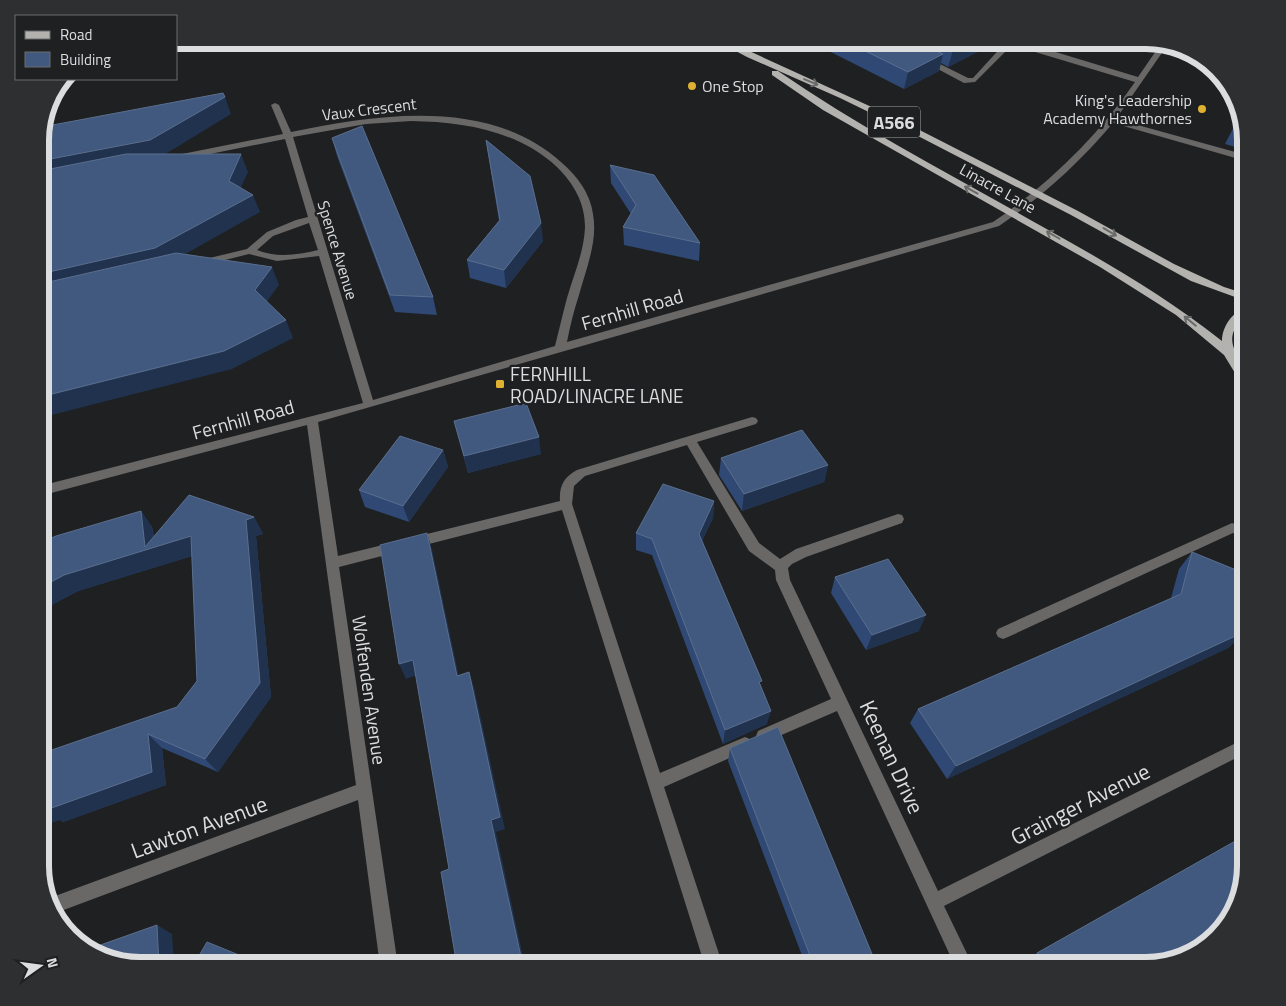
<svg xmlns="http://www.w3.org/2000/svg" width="1286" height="1006" viewBox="0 0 1286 1006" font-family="'Titillium Web',sans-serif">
  <rect width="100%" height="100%" fill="#1e2022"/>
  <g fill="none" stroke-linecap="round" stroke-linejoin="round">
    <path fill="#696867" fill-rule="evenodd" d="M1001 40H1016L1138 77 1160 45 1166 47 1116 119 1246 155V161L1113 123C1079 163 1042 197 999 226L318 422 338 556 560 501C559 486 564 477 577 470L752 417 756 418 758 421 756 424 697 442 759 543 780 559 796 549 898 514 902 515 904 519 902 523 806 557 792 564 788 568 790 580 938 891 1246 738V753L944 906 973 966H955L837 711 763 743 758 741 756 736 758 731 831 699 776 580 775 570 749 551 687 445 585 476 574 486 572 504 660 773 745 737 750 739 753 744 750 749 664 787 723 966H705L562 510 339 567 398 966H380L358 800 53 914 47 899 356 785 307 425 40 496V486L363 403 319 256 277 261 249 254 201 266 196 263 197 261 247 249 267 232 296 220 308 217 285 139 180 160 177 159V155L283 134 271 105 275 103 279 105 291 132C378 114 490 97 562 163 577 176 590 193 593 214 598 241 586 269 579 295 574 310 570 326 567 342L993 222C1049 184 1097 137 1135 82L1012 45 975 82 964 83 921 60 928 58 968 78H973L1005 43ZM411 121C463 122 517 130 557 167 574 184 585 203 585 227 584 252 574 274 567 298 563 313 559 330 555 346L373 400 293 137 366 124ZM309 223 318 250C298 255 276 258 257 250L273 236Z
      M1232 523 1246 528V538L1233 533 1008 637 1003 639 998 637 996 633 998 629Z"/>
    <path fill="#b3b2af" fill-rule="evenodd" d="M715 40H725L898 119 1078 211 1174 264 1224 287 1246 294V301L1191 281 1071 215 918 136 840 98 747 57Z
      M772 71H778C862 129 954 176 1043 227 1106 262 1165 296 1222 341 1222 327 1232 312 1246 308V316C1215 342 1246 357 1246 383L1242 382 1235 373 1224 355 1176 315 1100 267 823 110 772 75Z"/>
  </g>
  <path fill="#2f4974" d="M807 40H1001L948 67 941 63 939 71 904 89Z
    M1056 40H1086L1081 47Z
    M1240 115 1246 140V150L1225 144Z
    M332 138 433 297 437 315 395 312 337 156Z
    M486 140 543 241 506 288 470 278 467 260 499 221Z
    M610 165 700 243 699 261 624 245 623 227 631 214 611 183Z
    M454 421 541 454 468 473Z
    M443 450 448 467 409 522 365 507 359 490Z
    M721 458 828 465 824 482 742 511 719 475Z
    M714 501 713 518 702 541 761 686 767 724 723 744 652 555 636 550V533Z
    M141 511 152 527 154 537 254 517 263 534 256 536 271 697 218 772 162 748 166 785 63 822 60 820 177 707 197 681 192 556 78 591 40 611V543Z
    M1192 552 1244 632 1228 648 947 779 910 723 918 709 1171 598 1179 569Z
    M835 577 919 631 866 650 831 593Z
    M730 748 877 966H806L728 761Z
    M1037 953 1146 966H1027L1024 962Z"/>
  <path fill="#20324e" d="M972 40H1001L948 67 953 50Z
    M1083 40H1086L1081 47Z
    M943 54 939 71 904 89 908 72Z
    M225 97 231 114 159 158 40 181V161Z
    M241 154 248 172 236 198 229 181Z
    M253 195 260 212 164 266 40 295V274Z
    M541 223 543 241 506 288 504 270Z
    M272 267 279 285 262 308 255 290Z
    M286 320 293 338 232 369 40 418V397Z
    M539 437 541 454 468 473 464 456Z
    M443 450 448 467 409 522 403 506Z
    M828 465 824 482 742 511 744 494Z
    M714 501 713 518 697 551 699 534Z
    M141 511 152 527 155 547 191 536 202 553 78 591 40 611V588L64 575 145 547Z
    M254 517 263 534 256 536 271 697 218 772 205 759 246 520Z
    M427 533 432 549 462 691 457 676Z
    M926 615 919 631 866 650 872 635Z
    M1244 632 1228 648 947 779 956 766Z
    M413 660 420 674 406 679 399 664Z
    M469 672 474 687 505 829 496 832 525 966H523L491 820Z
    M771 711 767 724 723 744 725 730Z
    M148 734 162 748 166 785 63 822 60 820 40 827V809Z
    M157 925 172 934 174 966H159Z"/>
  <path fill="#42597f" stroke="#5a6e8e" d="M843 40H912L943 54 908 72Z
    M932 40H972L953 50Z
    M223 93 225 97 150 140 40 161V133L42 127Z
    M362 126 433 297 390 295 332 138Z
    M486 140 530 176 541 223 504 270 467 260 500 220Z
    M126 154H241L229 181 253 195 155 248 40 274V171Z
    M610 165 654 175 700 243 623 227 636 205Z
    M176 253 272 267 255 290 286 320 224 351 40 397V284Z
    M526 403 539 437 464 456 454 421Z
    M802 430 828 465 744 494 721 458Z
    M400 436 443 450 403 506 359 490Z
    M663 484 714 501 699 534 762 681 759 682 771 711 725 730 652 539 636 533Z
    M189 495 254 517 246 520 260 683 205 759 148 734 152 772 46 810V807L40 809V754L177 707 197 681 191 536 64 575 40 588V543L56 536 141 511 145 547Z
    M427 533 457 676 469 672 500 817 491 820 523 966H457L441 872 449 869 413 660 399 664 380 545Z
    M1192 552 1246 574V621L1244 632 956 766 918 709 1181 594Z
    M888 559 926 615 872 635 835 577Z
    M778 727 877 966H814L730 748Z
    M1246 835V867L1221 932 1190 956 1146 966H1045L1037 953Z
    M157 925 159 966H139L92 948Z
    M207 942 266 966H193Z"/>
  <defs><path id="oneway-shaft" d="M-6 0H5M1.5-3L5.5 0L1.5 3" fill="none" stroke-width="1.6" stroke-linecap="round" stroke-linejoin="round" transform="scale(1.25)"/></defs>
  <g stroke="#686968">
    <use href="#oneway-shaft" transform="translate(811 82) rotate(23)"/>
    <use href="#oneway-shaft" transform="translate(971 190) rotate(-151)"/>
    <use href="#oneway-shaft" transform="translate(1110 232) rotate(31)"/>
    <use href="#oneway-shaft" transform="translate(1053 235) rotate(-150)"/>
    <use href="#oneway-shaft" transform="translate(1190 321) rotate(-141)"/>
  </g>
  <g fill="#deb133" stroke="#1e2022" stroke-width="2">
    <circle cx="692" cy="86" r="5"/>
    <circle cx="1202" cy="109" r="5"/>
    <rect x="495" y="379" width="10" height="10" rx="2.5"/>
  </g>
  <g text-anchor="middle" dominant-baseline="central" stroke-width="4.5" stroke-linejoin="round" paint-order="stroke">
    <g font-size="16" fill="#dcddde" stroke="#1e2022" text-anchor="start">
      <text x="702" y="86">One Stop</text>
      <text x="1192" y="100" text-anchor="end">King's Leadership<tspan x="1192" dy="18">Academy Hawthornes</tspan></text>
    </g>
    <g font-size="16" fill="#dcddde" stroke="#1e2022">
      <text transform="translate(369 109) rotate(-7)">Vaux Crescent</text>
      <text transform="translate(998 188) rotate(29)">Linacre Lane</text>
      <text transform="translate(338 250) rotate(73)">Spence Avenue</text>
    </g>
    <rect fill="#1e2022" stroke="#a3a4a6" stroke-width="1" x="868" y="106.5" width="52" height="31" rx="4"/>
    <g font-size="18" font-weight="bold" fill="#dcddde">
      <text x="894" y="122">A566</text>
    </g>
    <g font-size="19" fill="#dcddde" stroke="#1e2022">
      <text transform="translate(632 309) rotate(-16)">Fernhill Road</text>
      <text transform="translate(243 419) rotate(-15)">Fernhill Road</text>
      <text transform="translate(370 690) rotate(82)">Wolfenden Avenue</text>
    </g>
    <g font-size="19" fill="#dcddde" stroke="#1e2022" text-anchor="start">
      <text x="510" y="373">FERNHILL<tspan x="510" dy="22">ROAD/LINACRE LANE</tspan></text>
    </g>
    <g font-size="22" fill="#dcddde" stroke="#1e2022">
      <text transform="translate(892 757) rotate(65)">Keenan Drive</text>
      <text transform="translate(1080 804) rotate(-27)">Grainger Avenue</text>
      <text transform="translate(199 827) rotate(-20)">Lawton Avenue</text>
    </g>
  </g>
  <path d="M0 0H1286V1006H0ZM140 49H1146A91 91 0 0 1 1237 140V866A91 91 0 0 1 1146 957H140A91 91 0 0 1 49 866V140A91 91 0 0 1 140 49Z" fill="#2d2f31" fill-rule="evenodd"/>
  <path fill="none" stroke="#dcddde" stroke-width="6" d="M140 49H1146A91 91 0 0 1 1237 140V866A91 91 0 0 1 1146 957H140A91 91 0 0 1 49 866V140A91 91 0 0 1 140 49Z"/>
  <rect x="15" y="15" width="162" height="65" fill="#1e2022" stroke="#6a6c6d"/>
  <rect x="25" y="31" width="25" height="8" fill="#b3b2af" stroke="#6a6c6d"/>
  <text x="60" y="40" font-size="15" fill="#dcddde">Road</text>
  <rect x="25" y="52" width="25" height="15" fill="#42597f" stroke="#6a6c6d"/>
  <text x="60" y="65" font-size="15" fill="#dcddde">Building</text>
  <g transform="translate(40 966) rotate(76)" stroke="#1e2022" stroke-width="4" paint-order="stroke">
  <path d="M0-4L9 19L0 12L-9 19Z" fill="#dcddde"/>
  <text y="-8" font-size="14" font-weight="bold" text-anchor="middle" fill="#dcddde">N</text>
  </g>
</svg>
